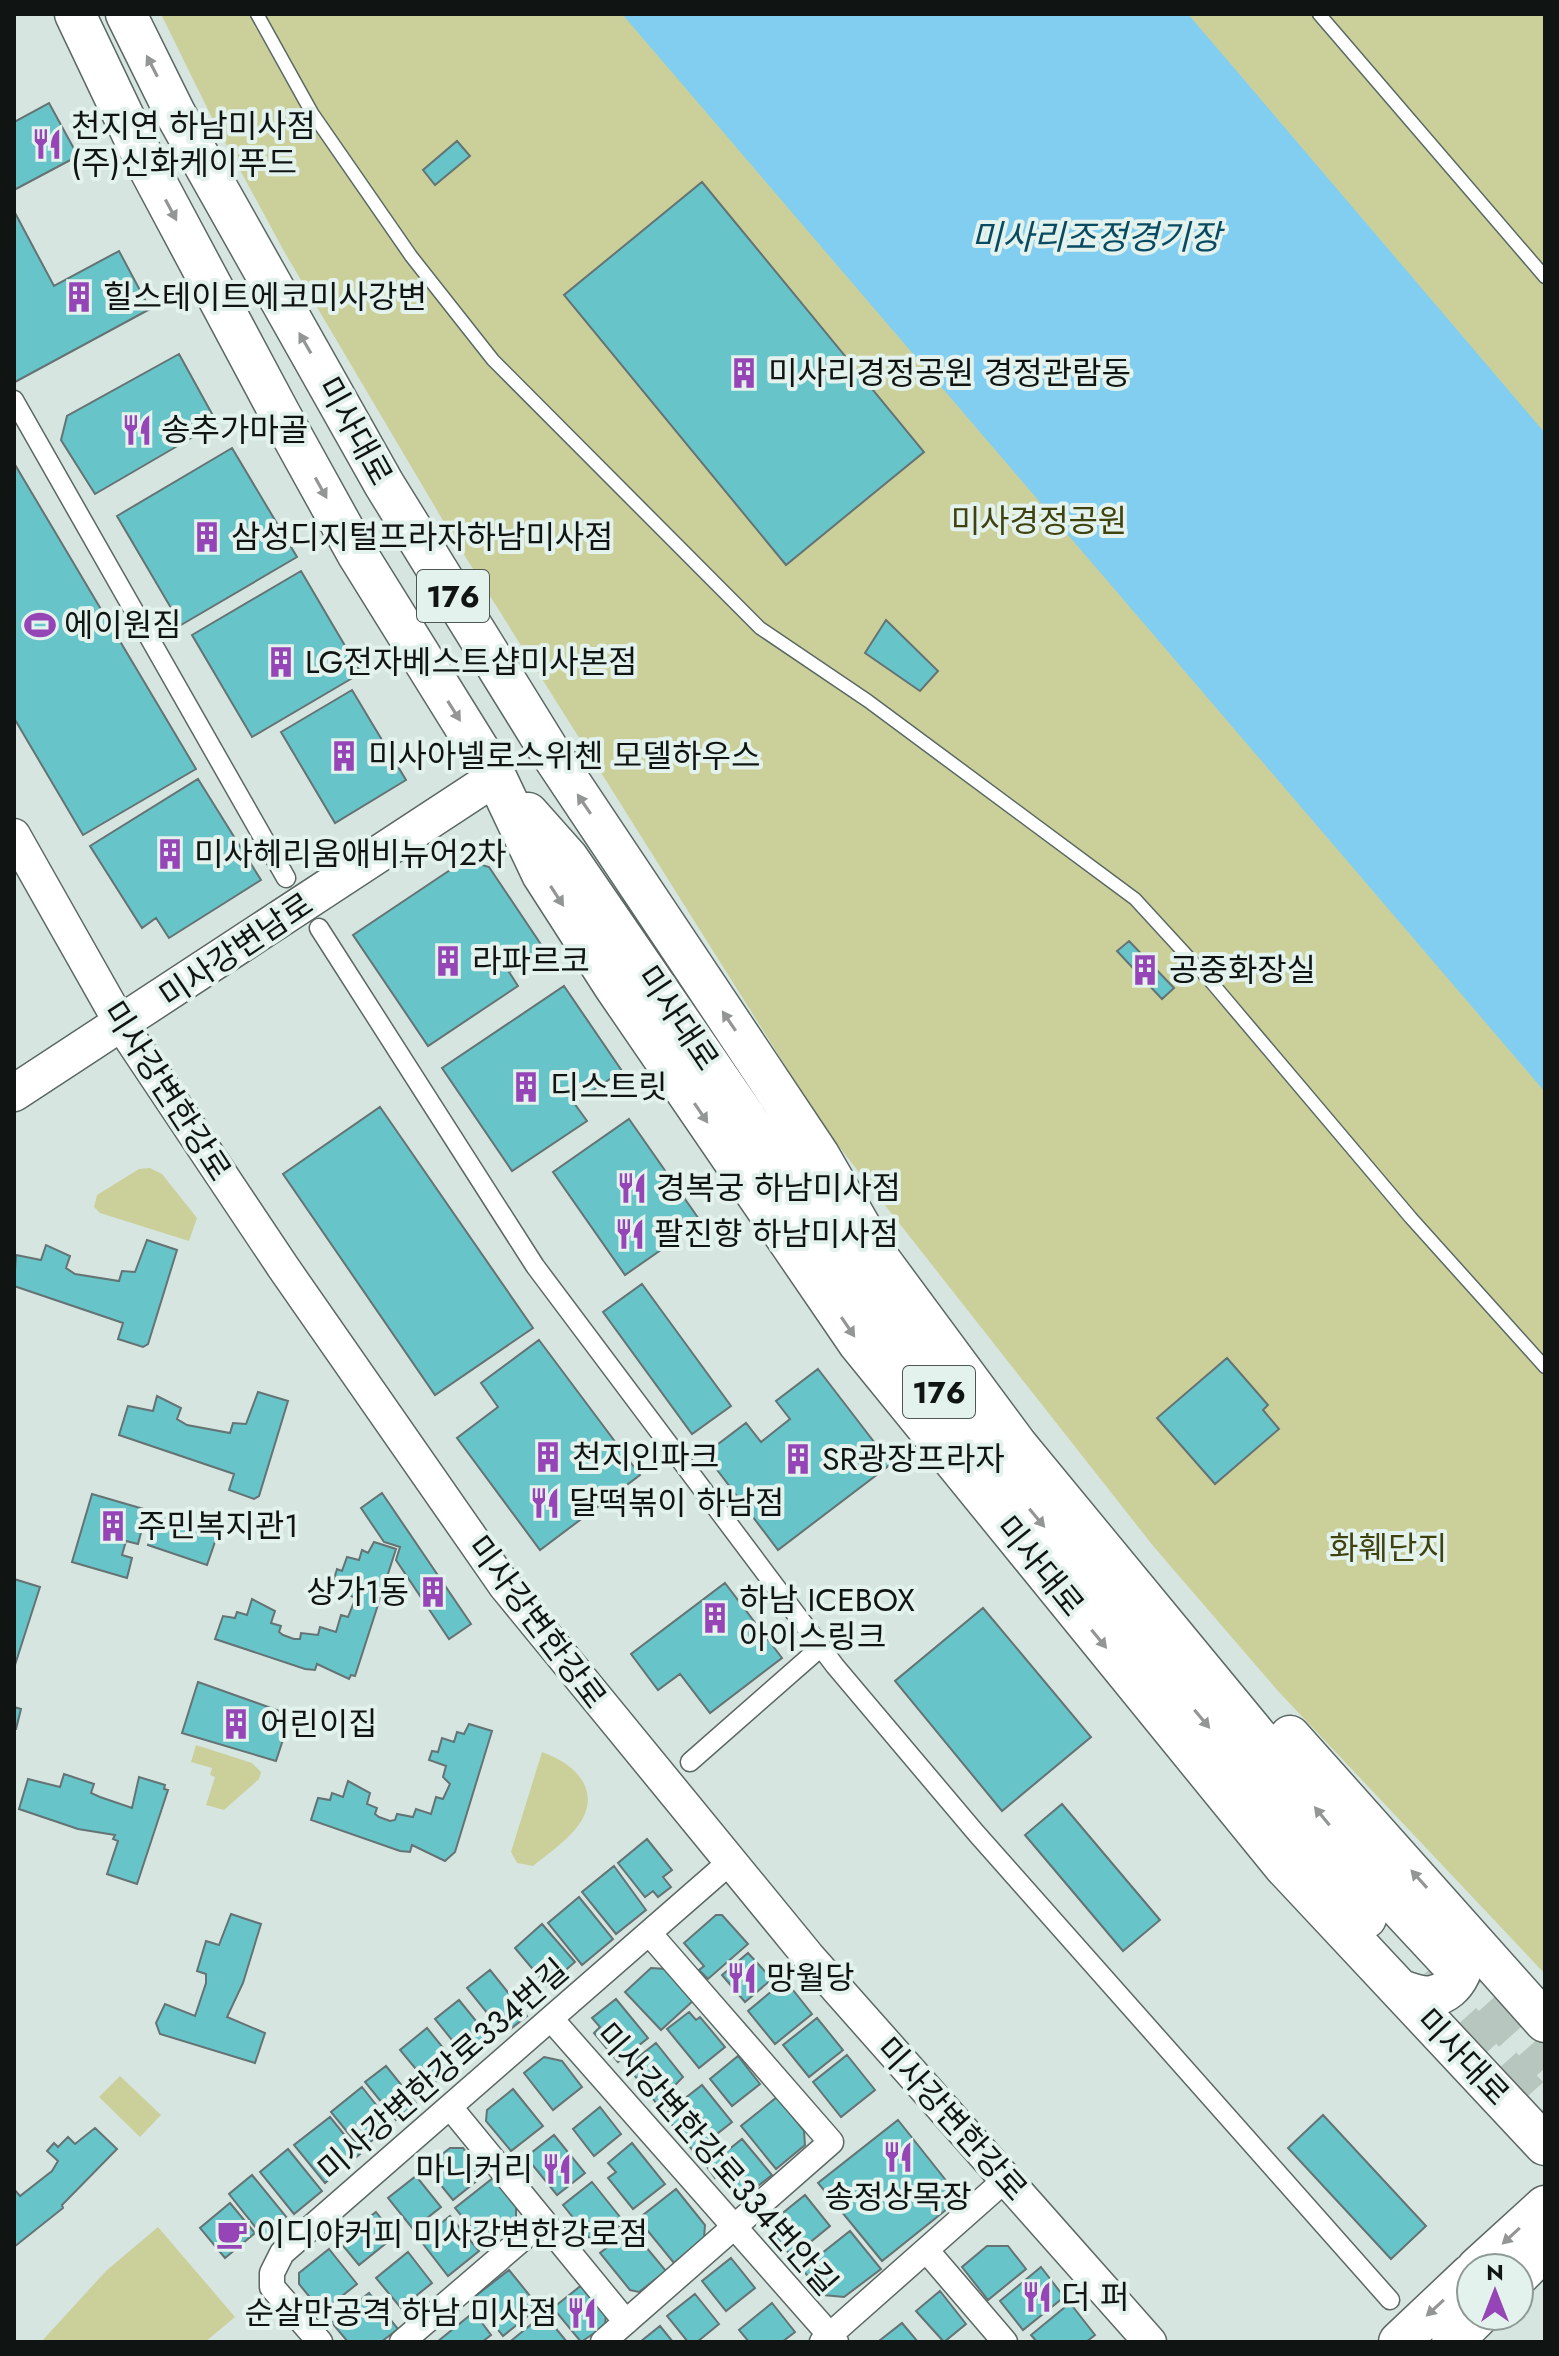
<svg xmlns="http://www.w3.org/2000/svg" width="1559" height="2356" viewBox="0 0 1559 2356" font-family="Jost,'Noto Sans KR',sans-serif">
  <rect width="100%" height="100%" fill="#d6e5df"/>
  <path fill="#cbd09b" d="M161 14H1545V1974L1278 1691 1154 1547 825 1129 451 534 285 253 215 124Z
    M150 1168 162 1174 197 1218 189 1241 100 1213 94 1207 97 1195 139 1169Z
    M196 1745 252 1763 261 1772 259 1779 224 1810 206 1805 215 1777 210 1775 212 1768 191 1762Z
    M542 1752C580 1765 606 1797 572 1833 560 1846 545 1856 533 1866L517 1863 511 1852Z
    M120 2076 161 2115 140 2137 99 2097Z
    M158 2227 235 2317 205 2342H41L106 2271Z"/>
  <path fill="#82cef0" d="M622 14H1188L1545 433V1092Z"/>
  <path fill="#67c5c9" stroke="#647374" stroke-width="2" d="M49 103 78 156 14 190V122Z
    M457 141 470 156 435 185 423 170Z
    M702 182 924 452 786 565 564 295Z
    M14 211 54 286 119 251 150 309 15 382Z
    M179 354 217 423 95 494 61 440 67 416Z
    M232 448 297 557 181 625 117 516Z
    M14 463 196 769 83 835 14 718Z
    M301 571 361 673 252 737 192 635Z
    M886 620 938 671 920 691 865 653Z
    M352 690 406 780 335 823 281 732Z
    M198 779 261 880 169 938 156 918 142 928 90 846Z
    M465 860 489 867 544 949 509 972 518 986 428 1046 353 935Z
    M1129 941 1174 988 1162 999 1117 951Z
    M564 986 622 1071 574 1103 587 1121 512 1171 442 1068Z
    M380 1107 533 1328 435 1395 283 1174Z
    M629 1119 701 1222 625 1275 553 1172Z
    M147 1240 177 1250 148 1344 143 1347 118 1339 123 1323 14 1286 16 1255 41 1260 46 1245 70 1256 66 1268 75 1274 119 1281 122 1271 135 1272Z
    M642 1284 731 1406 692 1434 603 1312Z
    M539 1340 640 1475 540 1550 457 1438 498 1407 481 1383Z
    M1227 1358 1268 1405 1263 1410 1279 1429 1215 1484 1157 1418Z
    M818 1369 891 1464 778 1550 705 1454 746 1423 761 1442 790 1419 776 1401Z
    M258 1392 288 1401 259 1496 254 1499 229 1490 234 1474 119 1435 128 1406 153 1411 157 1396 181 1408 177 1419 187 1425 230 1433 233 1423 246 1424Z
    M382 1493 471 1624 449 1639 396 1560 400 1547 384 1542 361 1508Z
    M92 1494 147 1510 138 1544 126 1541 122 1555 132 1558 127 1578 72 1562Z
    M159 1512 218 1533 207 1565 148 1545Z
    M374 1542 396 1549 355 1676 351 1675 349 1679 317 1664 315 1670 305 1669 215 1639 223 1616 235 1618 237 1612 247 1615 252 1599 275 1611 271 1623 281 1626 279 1632 283 1635 294 1639H300L301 1633 318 1635 320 1627 336 1632 341 1615 348 1617 354 1602V1597L347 1595 351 1584 334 1579 337 1569 342 1571 347 1557 359 1560 362 1550 368 1553Z
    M14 1579 40 1587 14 1668Z
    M725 1583 782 1658 710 1713 680 1674 658 1690 631 1654Z
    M983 1608 1091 1737 1002 1811 895 1681Z
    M198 1682 291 1715 276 1761 182 1733Z
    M14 1707 21 1709 16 1729H14Z
    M469 1724 492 1731 455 1852 445 1861 412 1845 410 1852 400 1851 311 1820 318 1798 330 1800 332 1793 343 1797 348 1781 370 1793 367 1804 377 1808 375 1814 379 1817 390 1821 395 1820 397 1814 413 1817 416 1809 431 1814 436 1797 443 1799 450 1784 443 1777 446 1766 429 1760 432 1751 438 1752 442 1738 454 1742 457 1732 464 1734Z
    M64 1774 94 1784 91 1793 100 1797 132 1808 139 1777 165 1785 164 1789 168 1790 137 1884 107 1874 118 1841 113 1839 115 1835 78 1829 19 1809 28 1779 60 1787Z
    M1062 1804 1160 1920 1123 1951 1025 1835Z
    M647 1839 672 1870 663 1877 671 1887 658 1897 653 1891 645 1897 618 1863Z
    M614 1866 646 1910 616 1934 582 1892Z
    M579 1897 613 1939 582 1965 548 1923Z
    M231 1914 261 1924 243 1983 227 2017 265 2033 255 2063 160 2034 156 2023 165 2004 195 2016 206 1983V1974L197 1971 206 1941 219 1945Z
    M716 1915H722L748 1944 708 1979 699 1970 704 1966 684 1943Z
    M542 1924 575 1962 547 1986 515 1948Z
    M748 1953 772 1979 745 2002 722 1975Z
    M651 1968 666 1969 695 1999 661 2030 625 1992Z
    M490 1970 527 2016 504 2034 467 1988Z
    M785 1980 812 2014 775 2044 748 2011Z
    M616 1999 648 2038 618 2062 594 2033 600 2027 592 2018Z
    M459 2000 489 2037 465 2056 435 2019Z
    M689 2012 696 2020 700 2017 725 2047 699 2068 667 2029Z
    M817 2018 843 2050 809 2077 783 2045Z
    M427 2028 457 2065 430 2086 400 2050Z
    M656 2043 683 2077 657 2104 627 2066Z
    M847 2055 875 2090 841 2117 813 2082Z
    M738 2056 760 2084 732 2106 710 2079Z
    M544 2057 562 2061 582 2087 553 2110 524 2073Z
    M386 2066 416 2103 396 2120 365 2082Z
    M702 2085 732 2122 694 2152 664 2115Z
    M362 2087 392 2125 361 2149 331 2112Z
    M513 2089 543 2126 511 2151 486 2121 487 2110Z
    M777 2097 804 2131 805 2145 776 2169 741 2126Z
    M600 2107 621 2134 594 2156 573 2129Z
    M1323 2115 1426 2226 1391 2259 1288 2148Z
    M330 2117 360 2154 325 2183 294 2145Z
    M898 2120 948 2183 947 2209 882 2261 818 2183Z
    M95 2128 117 2149 62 2205 63 2208 14 2247V2189L20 2196 52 2171 58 2161 47 2151 54 2143 58 2147 68 2137 75 2144Z
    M554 2135 585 2173 557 2195 526 2157Z
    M742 2139 772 2175 745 2196 736 2194 720 2174 715 2178 707 2167Z
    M632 2143 665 2184 633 2209 608 2178 616 2172 608 2163Z
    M450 2148H463L484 2175 453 2200 426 2167Z
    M288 2149 322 2191 294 2214 260 2172Z
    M252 2175 288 2219 264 2238 229 2194Z
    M416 2176 441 2207 413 2229 388 2198Z
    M493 2178 516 2206V2222L486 2246 455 2208Z
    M592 2182 624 2222 595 2245 563 2205Z
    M676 2189 705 2225 704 2238 674 2263 638 2219Z
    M805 2195 830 2226 792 2257 775 2236 774 2220Z
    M230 2203 255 2233 225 2258 200 2228Z
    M376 2212 395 2236 359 2265 339 2241Z
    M450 2216 479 2251 448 2276 420 2240Z
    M631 2229 666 2271 639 2292 630 2290 600 2253Z
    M850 2231 881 2269 844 2297 823 2295 802 2269Z
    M987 2246H1008L1026 2269 988 2300 962 2267Z
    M329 2249 357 2284 322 2312 299 2284V2273Z
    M408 2252 432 2283 401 2308 376 2278Z
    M731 2258 755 2288 726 2311 702 2281Z
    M1041 2267 1064 2297 1023 2330 1000 2301Z
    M509 2270 539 2307 503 2336 473 2298Z
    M583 2284 606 2312 605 2326 581 2342 553 2308Z
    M940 2291 966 2324 944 2342 916 2311Z
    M369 2293 398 2329 381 2342H348L332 2323Z
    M695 2294 719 2324 697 2342H688L667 2316Z
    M772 2303 795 2332 782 2342H749L739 2330Z
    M1070 2303 1095 2335 1086 2342H1037L1031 2335Z
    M474 2312 491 2335 482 2342H437Z
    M544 2314 567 2342H514L512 2340Z
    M902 2323 918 2342H879V2341Z
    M660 2326 673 2342H640Z"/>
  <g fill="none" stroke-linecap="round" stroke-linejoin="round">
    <path stroke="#b8c6c0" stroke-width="40" stroke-dasharray="40 20" stroke-linecap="butt" d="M1447 1959 1545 2068
      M1421 1977 1545 2114"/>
    <defs>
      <path id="service" d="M257 14 312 113 411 256 493 360 760 628 868 701 1135 899 1213 984 1411 1218 1545 1367
        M1319 14 1545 277"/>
      <path id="pedestrian" d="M14 400 286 878
        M319 928 535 1266 835 1666 976 1833 1390 2300
        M690 1762 821 1647"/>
      <path id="minor" d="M551 2019 836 2342
        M450 2107 626 2322
        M927 2251 1005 2342
        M320 2342 272 2287V2273L282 2253 729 1863
        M402 2342 543 2221
        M603 2342 831 2142 649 1933
        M822 2342 1005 2180"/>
      <path id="tertiary" d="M14 835 122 1026 283 1267 505 1586 808 1956 1150 2342"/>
      <path id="secondary" d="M14 1093 496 777"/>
      <path id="primary" d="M75 14 144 159 280 414 358 555 496 777 542 874 614 986 859 1344 1283 1865 1545 2145
        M126 14 175 113 384 484 548 749 819 1155 878 1257 1017 1445 1392 1900 1447 1959
        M528 813 568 858 885 1321 998 1471 1366 1918
        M1290 1736 1545 2022
        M1401 1990C1410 1993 1422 1998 1432 1996 1458 1992 1470 1960 1462 1937
        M1477 2268 1545 2206
        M1519 2275 1545 2249
        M1399 2342 1471 2274
        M1452 2342 1478 2316"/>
    </defs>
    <use href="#service" stroke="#5b6863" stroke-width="15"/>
    <use href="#pedestrian" stroke="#5b6863" stroke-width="21"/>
    <use href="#minor" stroke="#5b6863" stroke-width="27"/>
    <use href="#tertiary" stroke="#5b6863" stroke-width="35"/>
    <use href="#secondary" stroke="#5b6863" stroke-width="39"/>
    <use href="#primary" stroke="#5b6863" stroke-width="43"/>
    <use href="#service" stroke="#fff" stroke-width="12"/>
    <use href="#pedestrian" stroke="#fff" stroke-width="18"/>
    <use href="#minor" stroke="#fff" stroke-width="24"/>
    <use href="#tertiary" stroke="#fff" stroke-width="32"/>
    <use href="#secondary" stroke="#fff" stroke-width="36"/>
    <use href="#primary" stroke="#fff" stroke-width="40"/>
  </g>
  <defs><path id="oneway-solid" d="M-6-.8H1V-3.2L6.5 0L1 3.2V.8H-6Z" transform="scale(2)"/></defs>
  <g fill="#939695">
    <use href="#oneway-solid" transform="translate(152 66) rotate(-117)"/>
    <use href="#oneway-solid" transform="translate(171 210) rotate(62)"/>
    <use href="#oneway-solid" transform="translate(305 343) rotate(-120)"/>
    <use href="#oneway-solid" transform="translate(321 488) rotate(61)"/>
    <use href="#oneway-solid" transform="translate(454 711) rotate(58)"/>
    <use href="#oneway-solid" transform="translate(584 804) rotate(-124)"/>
    <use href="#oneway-solid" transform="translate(557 896) rotate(57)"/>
    <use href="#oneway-solid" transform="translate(729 1021) rotate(-124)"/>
    <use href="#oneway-solid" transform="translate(701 1113) rotate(56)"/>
    <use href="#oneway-solid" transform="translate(848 1327) rotate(56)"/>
    <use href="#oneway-solid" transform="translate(1037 1518) rotate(50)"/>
    <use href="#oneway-solid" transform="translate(1099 1639) rotate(51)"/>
    <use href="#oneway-solid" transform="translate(1202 1719) rotate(50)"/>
    <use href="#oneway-solid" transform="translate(1322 1816) rotate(-129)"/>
    <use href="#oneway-solid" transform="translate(1419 1879) rotate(-132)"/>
    <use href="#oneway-solid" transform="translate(1511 2236) rotate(137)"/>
    <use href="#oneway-solid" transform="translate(1435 2308) rotate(137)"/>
  </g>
  <defs>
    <symbol id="restaurant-bare" viewBox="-9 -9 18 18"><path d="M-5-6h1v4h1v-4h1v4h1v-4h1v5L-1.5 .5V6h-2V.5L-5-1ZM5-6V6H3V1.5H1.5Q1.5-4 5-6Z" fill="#9545b5" stroke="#e3f2ec" stroke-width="2.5" paint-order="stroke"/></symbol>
    <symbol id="building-bare" viewBox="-9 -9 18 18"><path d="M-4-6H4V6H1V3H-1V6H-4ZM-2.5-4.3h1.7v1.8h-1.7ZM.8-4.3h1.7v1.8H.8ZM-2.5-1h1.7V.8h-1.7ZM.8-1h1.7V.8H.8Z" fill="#9545b5" stroke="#e3f2ec" stroke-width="2.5" paint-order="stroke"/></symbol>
    <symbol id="stadium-bare" viewBox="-9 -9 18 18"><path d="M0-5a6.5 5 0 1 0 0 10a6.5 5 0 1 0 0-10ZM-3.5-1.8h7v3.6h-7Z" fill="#9545b5" stroke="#e3f2ec" stroke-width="2.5" paint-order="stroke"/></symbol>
    <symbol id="cafe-bare" viewBox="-9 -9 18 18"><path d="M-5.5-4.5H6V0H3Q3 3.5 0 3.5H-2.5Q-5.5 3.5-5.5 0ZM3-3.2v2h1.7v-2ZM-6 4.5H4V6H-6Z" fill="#9545b5" stroke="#e3f2ec" stroke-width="2.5" paint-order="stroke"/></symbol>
  </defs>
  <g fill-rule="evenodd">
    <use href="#restaurant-bare" x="25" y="122" width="44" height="44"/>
    <use href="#building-bare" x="57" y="275" width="44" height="44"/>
    <use href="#building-bare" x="722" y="351" width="44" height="44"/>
    <use href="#restaurant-bare" x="115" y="408" width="44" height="44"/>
    <use href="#building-bare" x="185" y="515" width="44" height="44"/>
    <use href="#stadium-bare" x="18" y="603" width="44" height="44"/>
    <use href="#building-bare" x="259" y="640" width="44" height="44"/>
    <use href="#building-bare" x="322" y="734" width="44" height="44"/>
    <use href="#building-bare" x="148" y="832" width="44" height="44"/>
    <use href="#building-bare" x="426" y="939" width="44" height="44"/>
    <use href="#building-bare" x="1123" y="948" width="44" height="44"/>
    <use href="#building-bare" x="504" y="1065" width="44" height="44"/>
    <use href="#restaurant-bare" x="610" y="1166" width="44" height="44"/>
    <use href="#restaurant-bare" x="608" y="1212" width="44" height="44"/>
    <use href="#building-bare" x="526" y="1435" width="44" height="44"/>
    <use href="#building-bare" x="776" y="1437" width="44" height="44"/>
    <use href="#restaurant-bare" x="523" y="1481" width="44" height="44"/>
    <use href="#building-bare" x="91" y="1504" width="44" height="44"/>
    <use href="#building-bare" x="411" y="1570" width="44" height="44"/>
    <use href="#building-bare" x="693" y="1596" width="44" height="44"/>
    <use href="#building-bare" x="214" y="1702" width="44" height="44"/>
    <use href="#restaurant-bare" x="720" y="1956" width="44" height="44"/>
    <use href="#restaurant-bare" x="876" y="2135" width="44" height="44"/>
    <use href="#restaurant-bare" x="535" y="2147" width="44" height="44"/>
    <use href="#cafe-bare" x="210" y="2212" width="44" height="44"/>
    <use href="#restaurant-bare" x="1015" y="2275" width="44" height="44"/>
    <use href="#restaurant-bare" x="560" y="2291" width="44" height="44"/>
  </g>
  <g text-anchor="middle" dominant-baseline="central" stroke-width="8" stroke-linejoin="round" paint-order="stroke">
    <g fill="#e3f2ec" stroke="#4f5754" stroke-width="2">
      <rect x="417" y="570" width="72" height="52" rx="6"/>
      <rect x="903" y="1366" width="72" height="52" rx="6"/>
    </g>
    <g font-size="30" font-weight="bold" fill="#101513">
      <text x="453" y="596">176</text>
      <text x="939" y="1392">176</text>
    </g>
    <g font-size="32" fill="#101513" stroke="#e3f2ec" text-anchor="start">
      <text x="71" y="126">천지연 하남미사점<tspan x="71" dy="37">(주)신화케이푸드</tspan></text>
      <text x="103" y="297">힐스테이트에코미사강변</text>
      <text x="768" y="373">미사리경정공원 경정관람동</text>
      <text x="161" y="430">송추가마골</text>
      <text x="231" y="537">삼성디지털프라자하남미사점</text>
      <text x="64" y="625">에이원짐</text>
      <text x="305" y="662">LG전자베스트샵미사본점</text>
      <text x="368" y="756">미사아넬로스위첸 모델하우스</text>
      <text x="194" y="854">미사헤리움애비뉴어2차</text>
      <text x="472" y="961">라파르코</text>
      <text x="1169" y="970">공중화장실</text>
      <text x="550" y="1087">디스트릿</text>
      <text x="656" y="1188">경복궁 하남미사점</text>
      <text x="654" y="1234">팔진향 하남미사점</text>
      <text x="572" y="1457">천지인파크</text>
      <text x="822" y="1459">SR광장프라자</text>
      <text x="569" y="1503">달떡볶이 하남점</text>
      <text x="137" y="1526">주민복지관1</text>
      <text x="409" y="1592" text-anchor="end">상가1동</text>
      <text x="739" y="1600">하남 ICEBOX<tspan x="739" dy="37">아이스링크</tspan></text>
      <text x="260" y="1724">어린이집</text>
      <text x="766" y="1978">망월당</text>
      <text x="533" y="2169" text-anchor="end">마니커리</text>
      <text x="898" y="2197" text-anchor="middle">송정상목장</text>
      <text x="256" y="2234">이디야커피 미사강변한강로점</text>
      <text x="1061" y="2297">더 퍼</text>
      <text x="558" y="2313" text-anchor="end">순살만공격 하남 미사점</text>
    </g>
    <g font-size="32" fill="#101513" stroke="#e3f2ec">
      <text transform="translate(355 431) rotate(61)">미사대로</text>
      <text transform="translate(236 950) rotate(-34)">미사강변남로</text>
      <text transform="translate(678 1018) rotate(56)">미사대로</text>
      <text transform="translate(167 1091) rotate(57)">미사강변한강로</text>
      <text transform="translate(1040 1566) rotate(51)">미사대로</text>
      <text transform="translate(537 1622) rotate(53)">미사강변한강로</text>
      <text transform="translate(1463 2057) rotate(47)">미사대로</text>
      <text transform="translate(443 2070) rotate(-41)">미사강변한강로334번길</text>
      <text transform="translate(952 2119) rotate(48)">미사강변한강로</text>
      <text transform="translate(717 2159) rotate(49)">미사강변한강로334번안길</text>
    </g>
    <g font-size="32" fill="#3f420e" stroke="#e3f2ec">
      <text x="1039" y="521">미사경정공원</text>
      <text x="1388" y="1548">화훼단지</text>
    </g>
    <g font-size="34" font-style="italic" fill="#074a61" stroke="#e3f2ec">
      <text x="1096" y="237">미사리조정경기장</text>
    </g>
  </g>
  <rect width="1559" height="2356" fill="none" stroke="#101513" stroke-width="32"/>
  <g transform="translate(1495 2292)"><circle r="38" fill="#e3f2ec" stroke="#8f9a95" stroke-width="2"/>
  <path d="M0-6L14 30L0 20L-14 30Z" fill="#9545b5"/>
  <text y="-12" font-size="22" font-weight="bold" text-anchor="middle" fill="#101513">N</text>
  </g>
</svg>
